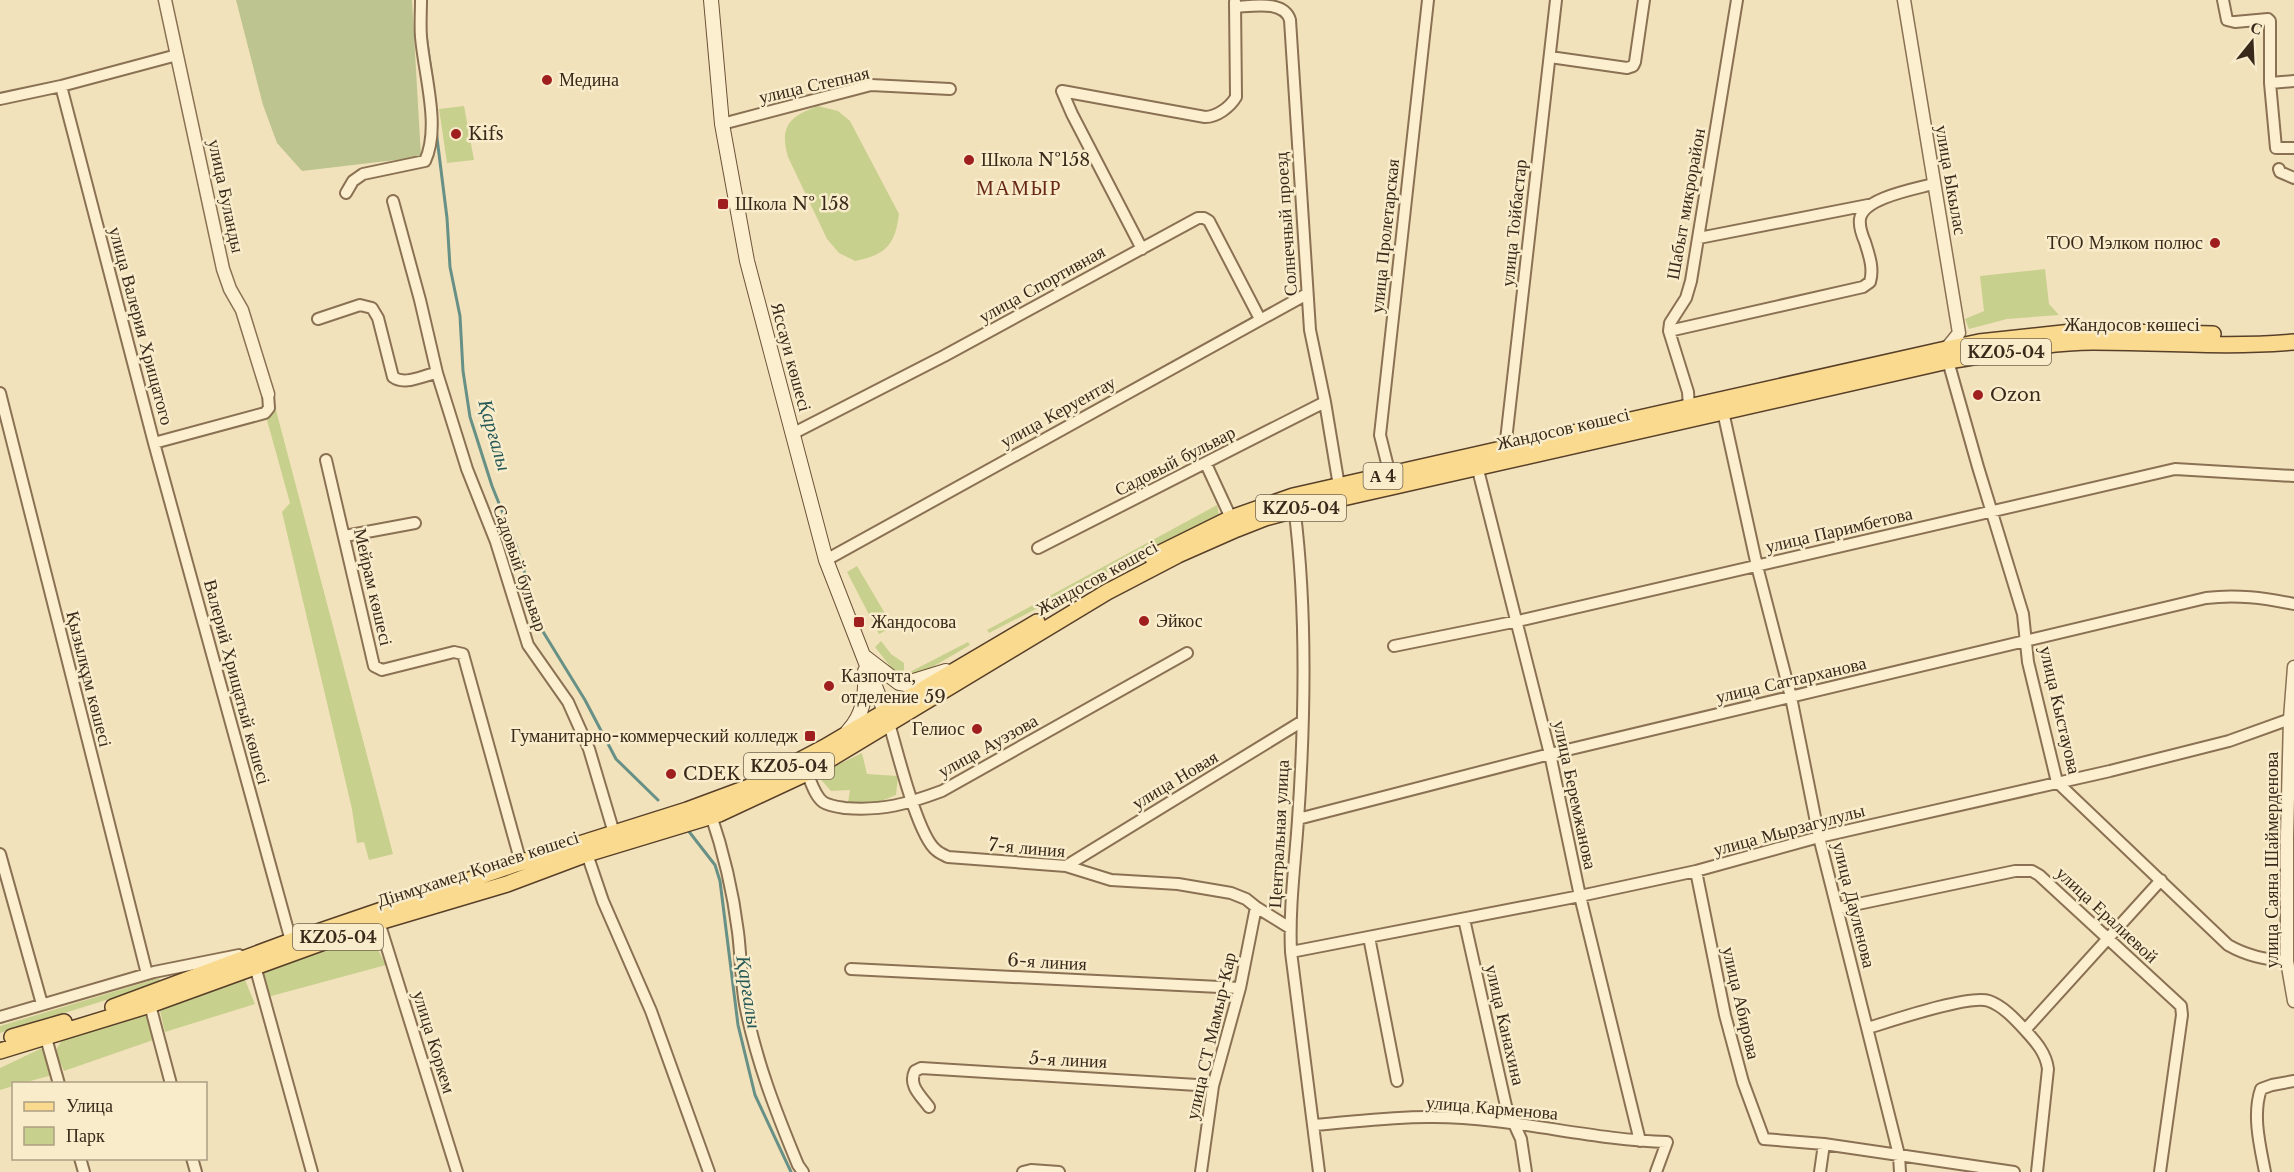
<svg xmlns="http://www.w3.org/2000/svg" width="2294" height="1172" viewBox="0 0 2294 1172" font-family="'Libre Baskerville',serif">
  <rect width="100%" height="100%" fill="#f2e2bb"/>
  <path fill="#c8d08e" d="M464 106 474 160 447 163 439 109Z
    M818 106 838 111 850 121 899 214C895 246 885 255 855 261L839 253 827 239 788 157C779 126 790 116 818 106Z
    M2045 269 2049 304 2059 315 2007 319 1969 329 1965 319 1984 311 1980 276Z
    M269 408 276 410 393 854 369 860 364 842 357 843 352 809 282 512 290 503 265 413Z
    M1217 505 1219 515 989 633 987 630Z
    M857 566 893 627 879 634 847 572Z
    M881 641 891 654 904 663V674L893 670 875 647Z
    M968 642 970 645 922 673H908Z
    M862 753 867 774 898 776 896 795 874 804 848 803 850 790 831 791 817 775Z
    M374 934 378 950 386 965 264 998 256 969Z
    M243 975 255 1004 165 1032 160 1011Z
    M159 978 161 983 0 1033V1026Z
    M152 1012 159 1038 64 1071C58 1057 51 1051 64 1039Z
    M48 1048 56 1074 23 1083 14 1084 13 1086 0 1090V1068L40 1049Z"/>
  <path fill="#bdc48f" d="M236 0H412L421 157 302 171 277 143 263 105Z"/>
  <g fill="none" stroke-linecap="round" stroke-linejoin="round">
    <path stroke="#679086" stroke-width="3" d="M426 35 433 85
      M436 130 447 218 450 267 460 316 463 371 470 417 492 486 517 548 542 630 585 700 616 759 658 800
      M687 829 715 865 720 881 738 1025 755 1095 791 1172"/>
    <defs>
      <path id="minor" d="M2223 0 2227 20 2235 22 2268 19 2270 21V83L2276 148H2294
        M1235 7C1253 6 1284 0 1290 20L1310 330 1325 402 1339 486
        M1550 57 1627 68 1633 66 1635 62 1644 0
        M2270 83 2294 81
        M61 86 154 443 291 941
        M1062 91 1205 117C1217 117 1230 107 1236 97L1235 2
        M1062 91 1072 114 1142 249
        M0 99 61 86 177 55
        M722 124 871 85 950 89
        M2279 169 2280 172 2294 178
        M346 193 353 181 363 174 425 161C441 127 424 74 421 37 420 25 421 12 421 0
        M1699 238 1868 205
        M318 319 360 305 372 308 378 318 393 377C405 386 423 375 437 373L420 300 393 201
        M1669 331 1863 287 1870 282C1874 268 1869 255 1865 242 1862 235 1859 226 1860 219 1863 198 1915 189 1933 184
        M1948 361 1978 467 2023 614 2028 662 2057 782 2228 945C2247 956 2265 960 2287 961
        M437 373 467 469 496 542 528 645 568 702 589 749 614 833
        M0 393 147 974
        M1689 407 1688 392 1669 331 1670 323 1686 298 1691 281 1737 0
        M1722 407 1757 566 1791 697 1819 837 1899 1155 1900 1172
        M792 434 944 356 1198 218H1204L1209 221 1260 319
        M154 443 265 413 269 408 268 394
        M1505 449 1556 0
        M326 460 374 666 382 670 454 652 463 654 521 863
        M1476 462 1550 754 1580 896 1640 1141
        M1206 464 1231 518
        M1390 475 1380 435 1428 0
        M1294 506C1307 606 1305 719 1298 820 1295 864 1289 908 1291 952L1319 1172
        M345 536 415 523
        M1038 548 1325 402
        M826 560 1307 294
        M1394 646 1518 621 2175 469 2294 476
        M888 720C896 746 917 835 936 850 939 853 944 855 948 857L1066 866 1111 880 1178 884 1231 893 1246 899 1256 907 1290 928
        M807 773C811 782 815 796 823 802 829 806 838 807 845 808 883 811 907 804 942 791L1187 653
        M710 812C723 850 733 892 738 932 741 956 741 981 745 1004 756 1061 776 1112 798 1165L803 1172
        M1298 819 1550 754 2206 598C2237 594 2264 598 2294 604
        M0 854 42 1004
        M587 854 603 901 651 1011 709 1172
        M1066 866 1301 722
        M1696 871 1725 1015 1743 1082 1764 1139 1824 1144 2014 1172
        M1839 908 2015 871H2032L2039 875 2181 1006 2182 1015 2160 1172
        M1464 919 1506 1106 1521 1139 1526 1172
        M379 922 457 1172
        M1369 937 1397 1081
        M1291 952 1580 896 1696 871 1819 837 2110 771 2229 741 2290 719
        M255 966 312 1172
        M851 969 1240 988
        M150 1005 171 1084
        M0 1017 154 972 239 955
        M1868 1028C1891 1021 1970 994 1989 1001 2003 1006 2015 1019 2025 1030 2036 1042 2046 1053 2048 1069L2037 1172
        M2025 1030 2161 880
        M46 1038 59 1084
        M929 1107C920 1095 908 1085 915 1071L921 1068 1213 1086
        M1314 1125C1354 1122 1394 1116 1434 1117 1512 1117 1589 1140 1667 1142L1656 1172
        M80 1158 84 1172
        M192 1158 196 1172
        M1023 1172 1031 1170 1059 1172
        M1201 1172 1213 1086 1240 988 1256 907
        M1820 1172 1824 1144
        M2265 1172C2260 1146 2252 1115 2261 1089L2272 1085 2294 1081"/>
      <path id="tertiary" d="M165 0 223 269 230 289 242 310 268 394
        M1904 0 1959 333 1946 349 1947 353
        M2294 667 2290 719 2287 836V961L2294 1001"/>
      <path id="secondary" d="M711 0 722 124 747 261 826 560 885 712
        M865 657 899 683 904 684 946 671
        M848 731C864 714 866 694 865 671"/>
      <path id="primary" d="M1152 557 1231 518 1293 496 1946 349 1979 342 2081 331 2213 334
        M113 1007 291 941 516 864 687 810 749 787 825 747 1037 622
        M12 1037 64 1022
        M0 1051 150 1005 379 922 507 884 587 854 719 814 807 773 1107 592 1178 555 1237 529 1265 518 1325 502 1948 361C1996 354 2045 342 2093 342 2160 342 2227 348 2294 342"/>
    </defs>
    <use href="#minor" stroke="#8a7153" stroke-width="14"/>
    <use href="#tertiary" stroke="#8a7153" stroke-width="15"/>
    <use href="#secondary" stroke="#6c5237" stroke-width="16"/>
    <use href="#primary" stroke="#573f29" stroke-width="18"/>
    <use href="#minor" stroke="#fcefcf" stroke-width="10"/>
    <use href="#tertiary" stroke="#fcefcf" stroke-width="12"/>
    <use href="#secondary" stroke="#fcefcf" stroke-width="14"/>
    <use href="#primary" stroke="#fada8e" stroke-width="15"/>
  </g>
  <g fill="#9f1f1e" stroke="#f9eccb" stroke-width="2">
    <circle cx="547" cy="80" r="6"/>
    <circle cx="456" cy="134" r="6"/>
    <circle cx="969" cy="160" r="6"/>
    <rect x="717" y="198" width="12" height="12" rx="3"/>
    <circle cx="2215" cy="243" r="6"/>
    <circle cx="1978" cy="395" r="6"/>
    <circle cx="1144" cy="621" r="6"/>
    <rect x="853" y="616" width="12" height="12" rx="3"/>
    <circle cx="829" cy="686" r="6"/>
    <circle cx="977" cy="729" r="6"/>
    <rect x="804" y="730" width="12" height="12" rx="3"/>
    <circle cx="671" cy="774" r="6"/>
  </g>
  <g text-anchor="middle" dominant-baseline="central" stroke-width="5" stroke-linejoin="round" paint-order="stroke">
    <g fill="#f9eccb" stroke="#72644f" stroke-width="1.5">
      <rect x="1961" y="339" width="90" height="26" rx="4.5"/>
      <rect x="1363.5" y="463" width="39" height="26" rx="4.5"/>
      <rect x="1256" y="495" width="90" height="26" rx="4.5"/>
      <rect x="744" y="753" width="90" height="26" rx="4.5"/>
      <rect x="293" y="924" width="90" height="26" rx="4.5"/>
    </g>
    <g font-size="16" font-weight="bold" fill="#38291a">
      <text x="2006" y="352">KZ05-04</text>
      <text x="1383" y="476">А 4</text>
      <text x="1301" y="508">KZ05-04</text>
      <text x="789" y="766">KZ05-04</text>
      <text x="338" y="937">KZ05-04</text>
    </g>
    <g font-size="18" fill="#38291a" stroke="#f9eccb" text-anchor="start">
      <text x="559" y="80">Медина</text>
      <text x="468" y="134">Kifs</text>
      <text x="981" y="160">Школа №158</text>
      <text x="735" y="204">Школа № 158</text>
      <text x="2203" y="243" text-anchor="end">ТОО Мэлком полюс</text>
      <text x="1990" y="395">Ozon</text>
      <text x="1156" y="621">Эйкос</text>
      <text x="871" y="622">Жандосова</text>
      <text x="841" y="676">Казпочта,<tspan x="841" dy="21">отделение 59</tspan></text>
      <text x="965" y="729" text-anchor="end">Гелиос</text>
      <text x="798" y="736" text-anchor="end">Гуманитарно-коммерческий колледж</text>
      <text x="683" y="774">CDEK</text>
    </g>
    <g font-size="18" fill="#38291a" stroke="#f9eccb">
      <text transform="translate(814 85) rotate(-13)">улица Степная</text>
      <text transform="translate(1951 180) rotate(80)">улица Ыкылас</text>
      <text transform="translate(226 196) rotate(78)">улица Буланды</text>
      <text transform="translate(1686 204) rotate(-80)">Шабыт микрорайон</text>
      <text transform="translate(1514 223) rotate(-84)">улица Тойбастар</text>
      <text transform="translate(1286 224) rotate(-94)">Солнечный проезд</text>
      <text transform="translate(1385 236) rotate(-84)">улица Пролетарская</text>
      <text transform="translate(1042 284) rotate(-29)">улица Спортивная</text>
      <text x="2132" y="325">Жандосов көшесі</text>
      <text transform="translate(141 326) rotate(75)">улица Валерия Хрищатого</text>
      <text transform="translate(791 357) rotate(75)">Яссауи көшесі</text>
      <text transform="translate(1058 412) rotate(-29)">улица Керуентау</text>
      <text transform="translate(1563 429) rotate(-13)">Жандосов көшесі</text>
      <text transform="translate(1175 461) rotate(-27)">Садовый бульвар</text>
      <text transform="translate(1839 530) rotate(-13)">улица Паримбетова</text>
      <text transform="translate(520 568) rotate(71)">Садовый бульвар</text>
      <text transform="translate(1097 578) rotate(-29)">Жандосов көшесі</text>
      <text transform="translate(373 587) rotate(77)">Мейрам көшесі</text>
      <text transform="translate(89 679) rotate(76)">Қызылқұм көшесі</text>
      <text transform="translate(1791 680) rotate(-13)">улица Саттарханова</text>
      <text transform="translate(237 682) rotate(75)">Валерий Хрищатый көшесі</text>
      <text transform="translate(2060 710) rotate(77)">улица Кыстауова</text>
      <text transform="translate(988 746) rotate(-29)">улица Ауэзова</text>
      <text transform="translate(1175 780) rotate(-31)">улица Новая</text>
      <text transform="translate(1575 795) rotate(78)">улица Беремжанова</text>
      <text transform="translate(1789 830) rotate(-15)">улица Мырзагулулы</text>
      <text transform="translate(1279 834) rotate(-87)">Центральная улица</text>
      <text transform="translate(1027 848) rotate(5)">7-я линия</text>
      <text transform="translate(2272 860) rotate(-90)">улица Саяна Шаймерденова</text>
      <text transform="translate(478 869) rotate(-18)">Дінмұхамед Қонаев көшесі</text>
      <text transform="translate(1854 905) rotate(76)">улица Дауленова</text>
      <text transform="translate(2107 915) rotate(43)">улица Ералиевой</text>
      <text transform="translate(1047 962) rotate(3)">6-я линия</text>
      <text transform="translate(1741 1003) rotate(77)">улица Абирова</text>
      <text transform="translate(1505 1025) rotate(77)">улица Канахина</text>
      <text transform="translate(1211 1036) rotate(-77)">улица СТ Мамыр-Кар</text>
      <text transform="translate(434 1042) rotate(73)">улица Коркем</text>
      <text transform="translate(1068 1060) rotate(3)">5-я линия</text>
      <text transform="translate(1492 1108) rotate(5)">улица Карменова</text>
    </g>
    <g font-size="20" letter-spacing="1.5" fill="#682815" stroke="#f9eccb">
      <text x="1019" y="188">МАМЫР</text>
    </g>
    <g font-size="20" font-style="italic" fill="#275957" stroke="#f9eccb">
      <text transform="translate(495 435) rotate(74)">Қарғалы</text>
      <text transform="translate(749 992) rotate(81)">Қарғалы</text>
    </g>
  </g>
  <rect x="12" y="1082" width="195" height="78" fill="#f9eccb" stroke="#ac9e84" stroke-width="1.5"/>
  <rect x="24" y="1102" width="30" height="9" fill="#fada8e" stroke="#ac9e84" stroke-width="1.5"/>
  <text x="66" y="1112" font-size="18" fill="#38291a">Улица</text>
  <rect x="24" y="1127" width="30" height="18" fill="#c8d08e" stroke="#ac9e84" stroke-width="1.5"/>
  <text x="66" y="1142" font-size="18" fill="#38291a">Парк</text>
  <g transform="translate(2252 42) rotate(18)" stroke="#f9eccb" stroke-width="4.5" paint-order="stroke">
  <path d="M0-4.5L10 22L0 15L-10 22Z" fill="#38291a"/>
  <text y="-9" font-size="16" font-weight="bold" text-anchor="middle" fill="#38291a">С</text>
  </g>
</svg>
